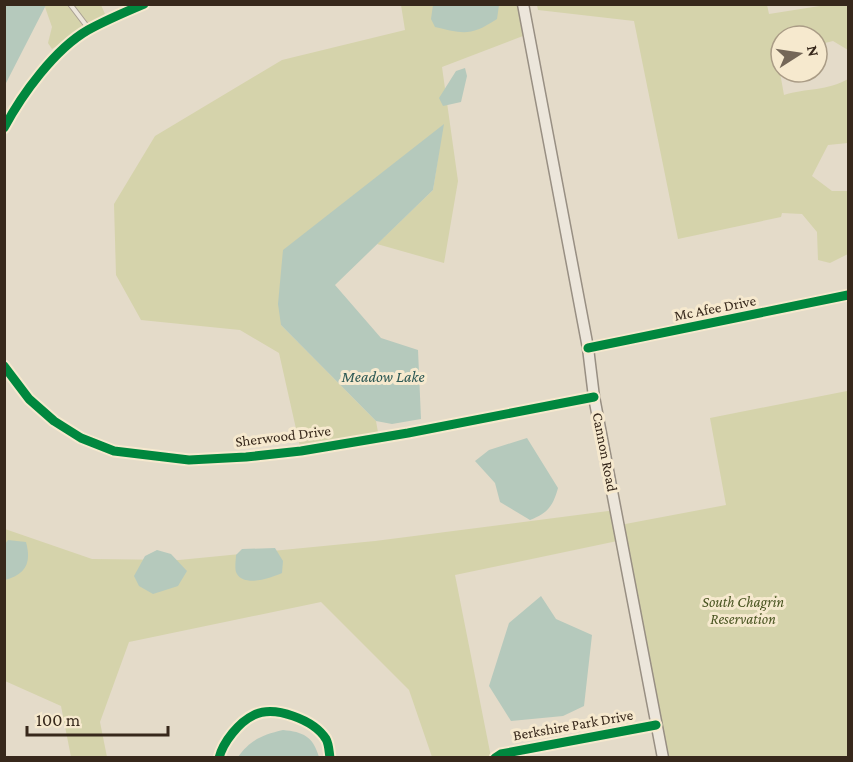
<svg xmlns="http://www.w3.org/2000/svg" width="853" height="762" viewBox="0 0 853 762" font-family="'Crimson Pro',serif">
  <rect width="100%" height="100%" fill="#e4dbc9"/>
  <path fill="#d5d3ab" d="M38 5H101L105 14 52 49 48 43 52 27 45 7Z
    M401 5H523L528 34 442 67 458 181 444 263 377 244 433 190 443 125 281 325 376 421 379 438 301 451 279 353 240 330 141 320 116 275 114 204 155 136 282 60 405 30Z
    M767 5 769 14 826 5H848V50L833 41 817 45V36H781V55L777 56 784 95C806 88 828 91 848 79V143L828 145 812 176 832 191H848V254L830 263 818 260 817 232 802 214 782 213 781 217 678 239 634 21 538 10 537 5Z
    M847 391 848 757H663L622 540 455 575 491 757H432L409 690 321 602 129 642 100 722 107 757H71L61 706 5 681V529L92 559 179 560 375 541 616 510 620 525 726 505 710 418Z"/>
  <path fill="#b5c9bc" d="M5 4 46 5 5 85 4 5Z
    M433 5V4L499 5 497 19C471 36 464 34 435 27L431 19Z
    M465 68 467 76 461 102 443 106 439 98 456 71Z
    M444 124 433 190 335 285 381 338 418 350 421 419 392 424 376 421 281 325 278 304 283 250Z
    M527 438 558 488C553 506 548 513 530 520L500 502 495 483 475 461 489 450Z
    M8 540 26 542C32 564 25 574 5 580V544Z
    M275 548 283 561 282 573C271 578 245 587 237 574 234 570 236 560 236 555L242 549Z
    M157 550 171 554 187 571 178 586 153 594 139 586 134 576 145 556Z
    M541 596 556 619 592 635 584 706 563 716 511 721 489 686 509 623Z
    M283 730C303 732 313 736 319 757H238C250 740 262 735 283 730Z"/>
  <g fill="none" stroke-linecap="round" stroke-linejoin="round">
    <defs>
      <path id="lane" d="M70 4 89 29"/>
      <path id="street" d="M4 128C22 94 55 49 88 30 106 20 125 12 144 4
        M588 348 848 295
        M4 366 29 399 54 421 81 438 114 451 189 460 246 457 301 451 408 433 594 397
        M219 758C223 742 239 722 254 715 275 705 314 720 326 739 329 744 329 752 330 758
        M495 758 501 754 656 725"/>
      <path id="secondary" d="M523 4 588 348 594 397 663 758"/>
    </defs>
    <use href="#lane" stroke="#a9a093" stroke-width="6"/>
    <use href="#street" stroke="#a9a093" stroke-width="10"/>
    <use href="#secondary" stroke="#988f83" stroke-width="13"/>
    <use href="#lane" stroke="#ece6db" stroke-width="4"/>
    <use href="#street" stroke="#ece6db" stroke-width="8"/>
    <use href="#secondary" stroke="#ece6db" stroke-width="10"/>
    <defs>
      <path id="cycleway" d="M4 128C22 94 55 49 88 30 106 20 125 12 144 4
        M588 348 848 295
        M4 366 29 399 54 421 81 438 114 451 189 460 246 457 301 451 408 433 594 397
        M219 758C223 742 239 722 254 715 275 705 314 720 326 739 329 744 329 752 330 758
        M495 758 501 754 656 725"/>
    </defs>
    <use href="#cycleway" stroke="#f6e9ce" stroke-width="13"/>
    <use href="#cycleway" stroke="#00873e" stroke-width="9"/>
  </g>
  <g text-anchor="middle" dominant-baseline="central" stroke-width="6" stroke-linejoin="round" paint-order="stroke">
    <g font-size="15" fill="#37281b" stroke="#f6e9ce">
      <text transform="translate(715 308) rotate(-11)">Mc Afee Drive</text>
      <text transform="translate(283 436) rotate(-7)">Sherwood Drive</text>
      <text transform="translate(605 452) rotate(79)">Cannon Road</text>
      <text transform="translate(573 725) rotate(-10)">Berkshire Park Drive</text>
    </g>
    <g font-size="15" font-style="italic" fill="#495421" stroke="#f6e9ce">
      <text x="743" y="602">South Chagrin<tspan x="743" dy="17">Reservation</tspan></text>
    </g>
    <g font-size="16" font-style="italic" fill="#2a5753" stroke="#f6e9ce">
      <text x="383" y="376">Meadow Lake</text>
    </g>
  </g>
  <rect width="853" height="762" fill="none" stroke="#37281b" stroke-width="12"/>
  <g transform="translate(799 54) rotate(78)"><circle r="28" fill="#f6e9ce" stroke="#aa9c86" stroke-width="1.5"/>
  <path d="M0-4.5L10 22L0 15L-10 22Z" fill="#746758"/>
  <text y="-9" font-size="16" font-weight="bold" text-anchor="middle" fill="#37281b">N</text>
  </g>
  <path d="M27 726v9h141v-9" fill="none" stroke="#37281b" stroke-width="3"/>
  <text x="36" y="726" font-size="18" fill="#37281b" stroke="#f6e9ce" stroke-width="4.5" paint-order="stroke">100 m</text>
</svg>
